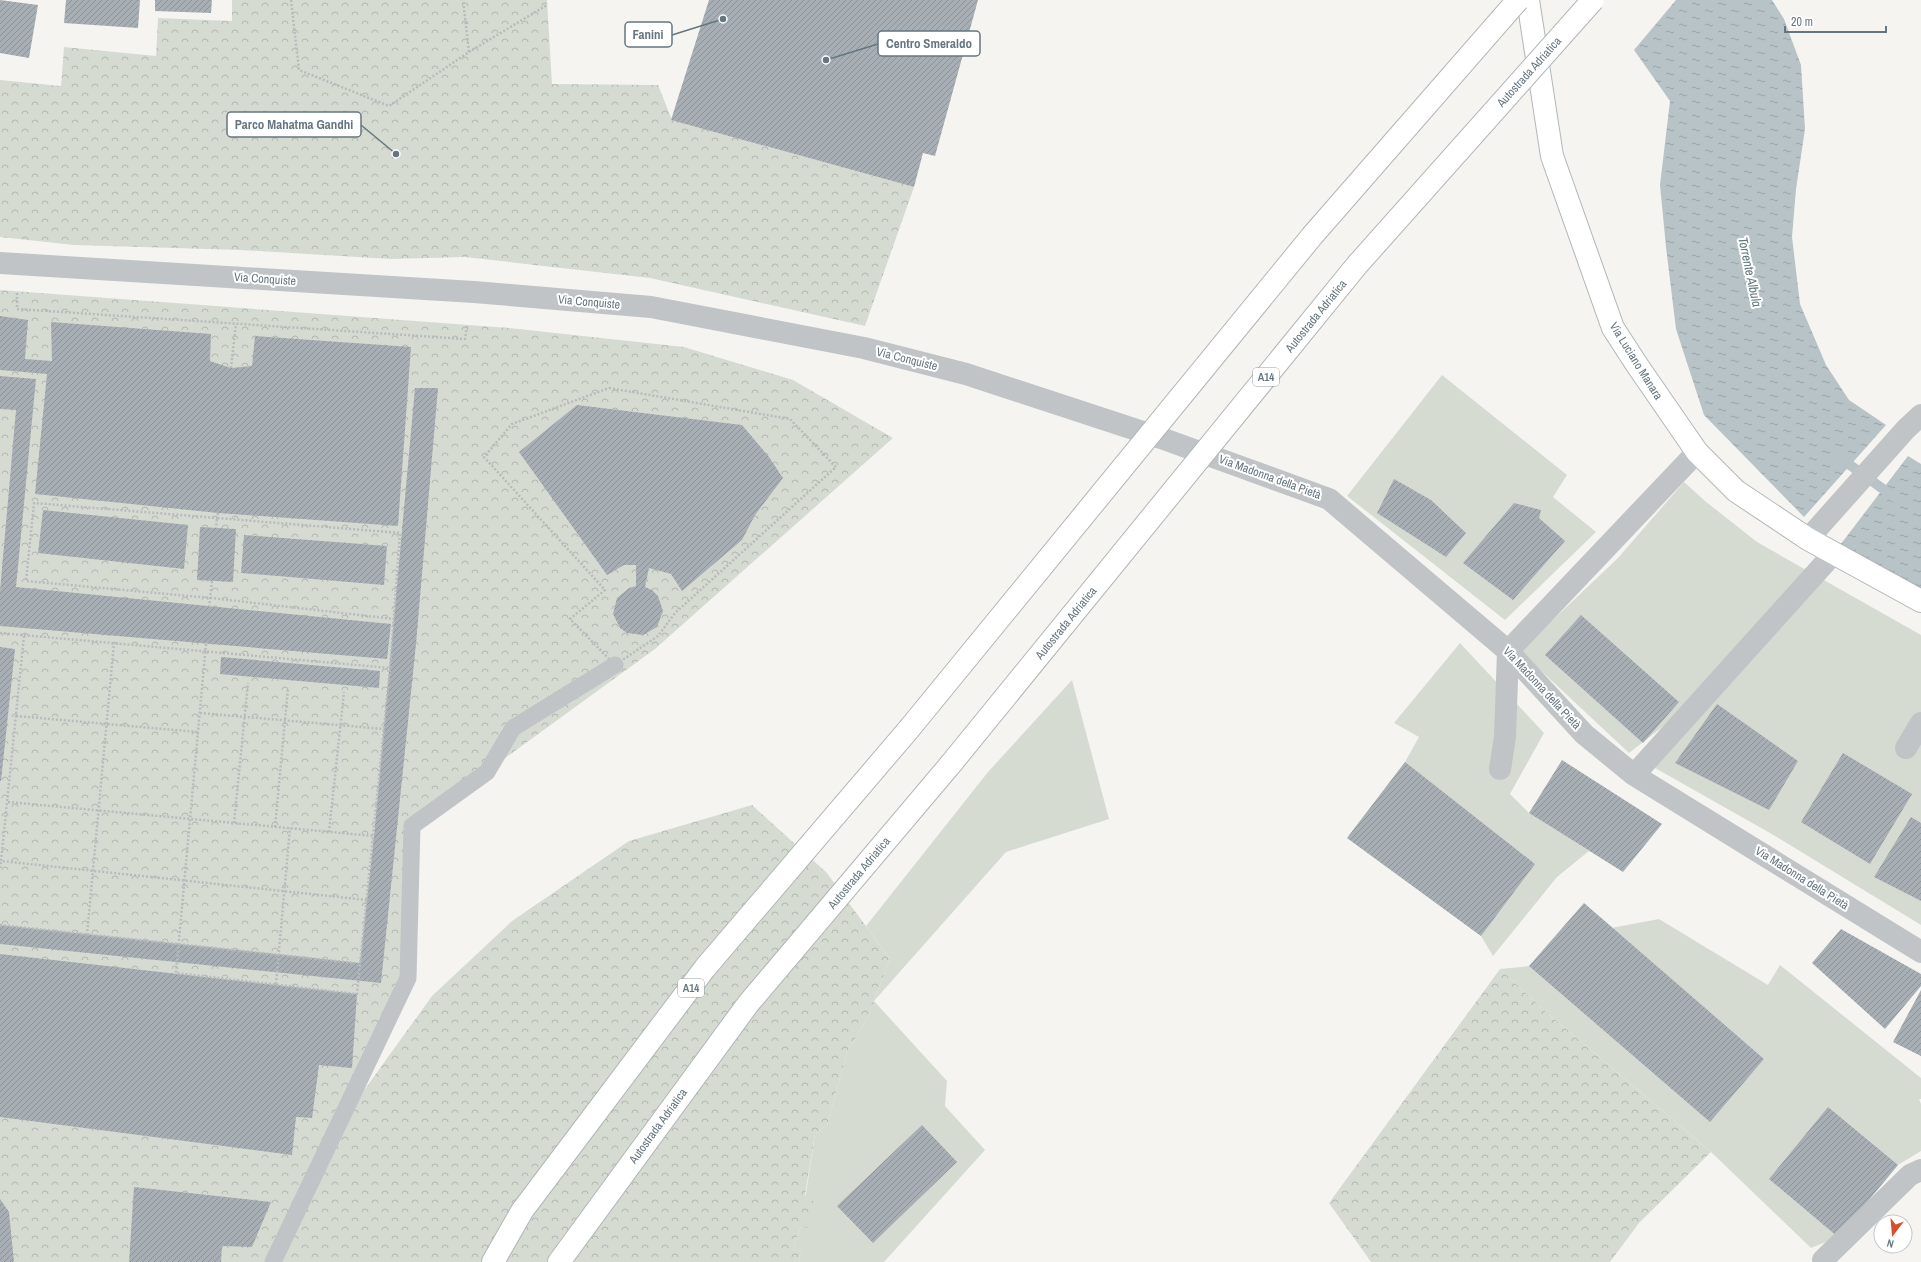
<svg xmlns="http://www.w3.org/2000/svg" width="1921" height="1262" viewBox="0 0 1921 1262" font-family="'Archivo Narrow',sans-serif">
  <defs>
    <pattern id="forest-crowns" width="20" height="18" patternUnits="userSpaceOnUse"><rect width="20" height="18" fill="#d6dbd2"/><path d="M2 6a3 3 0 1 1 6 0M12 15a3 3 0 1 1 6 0" fill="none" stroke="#b1b6b0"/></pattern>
    <pattern id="water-ripples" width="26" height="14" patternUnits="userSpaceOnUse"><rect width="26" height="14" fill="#b7c3c6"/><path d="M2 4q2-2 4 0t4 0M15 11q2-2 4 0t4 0" fill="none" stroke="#99a3a6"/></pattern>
    <pattern id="building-hatch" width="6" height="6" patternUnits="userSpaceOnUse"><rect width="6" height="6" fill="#a8afb4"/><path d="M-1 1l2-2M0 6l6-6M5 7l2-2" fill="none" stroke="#8d9398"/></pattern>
  </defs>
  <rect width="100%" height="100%" fill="#f5f4f1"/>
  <path fill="#d6dbd2" d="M1442 375 1567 475 1553 497 1596 532 1505 620 1347 496Z
    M1684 482 1705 501 1757 542 1921 635V925L1770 833 1655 768 1710 690 1629 753 1520 651 1618 558Z
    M1460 643 1544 733 1510 794 1529 813 1589 851 1557 877 1493 956 1481 936 1347 838 1405 762 1419 737 1394 723Z
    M1072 680 1109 819 1006 852 874 1001 947 1081 945 1106 985 1150 884 1262H798L801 1252 793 1250 801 1226 815 1134 827 1125 847 1052 867 1019 890 959 866 926 988 772Z
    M1659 919 1768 985 1780 965 1921 1078V1099H1919L1921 1104V1151L1898 1165 1838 1237 1811 1248 1711 1152 1545 1011 1500 969 1530 966 1611 928Z"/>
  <path fill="url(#forest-crowns)" d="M232 0H547L552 84 658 85 672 120 914 187 865 326 650 278 465 257 391 259 240 250 74 245 0 237V80L61 86 64 47 156 56 158 18 232 21Z
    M0 290 509 328 684 347 793 380 893 438 655 649 412 826 408 978 339 1125 432 996 512 921 629 841 752 805 827 873 890 959 867 1019 847 1052 827 1125 815 1134 805 1195 817 1204 808 1228 801 1226 793 1250 801 1252 798 1262H0Z
    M1500 969 1545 1011 1711 1152 1639 1223 1610 1262H1371L1329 1203Z"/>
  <path fill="url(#water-ripples)" d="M1676 0H1772L1784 19 1801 65 1805 129 1796 189 1792 237 1800 304 1826 365 1849 400 1886 425 1804 517 1704 415 1676 329 1666 247 1660 185 1670 101 1634 50Z
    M1908 456 1921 464V593L1834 553Z"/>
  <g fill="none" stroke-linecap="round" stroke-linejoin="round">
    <path stroke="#b7c3c6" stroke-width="10" d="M1839 457 1894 497"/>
  </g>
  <path fill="url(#building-hatch)" d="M0 0 38 5 29 58 0 53Z
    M66 0H140L138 28 64 23Z
    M155 0H212L211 13 155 11Z
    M709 0H978L935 156 923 153 914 187 671 120Z
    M0 316 28 320 25 359 52 361 51 322 211 334 210 361 231 368 252 366 255 336 411 347 398 526 218 513 35 494 47 374 0 370Z
    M0 376 36 379 16 587 391 624 387 659 0 626V591L16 410 0 409Z
    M415 388H438L416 644 381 983 0 944V925L360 963 374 836Z
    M577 405 742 425 769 457 783 478 755 515 742 540 682 591 671 574 649 568 645 587 652 590 658 596 663 611 657 627 643 635 627 633 620 628 613 614 617 598 629 588 636 586V565H624L607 575 519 452Z
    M1394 479 1431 500 1466 533 1446 557 1377 513Z
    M1514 503 1541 510 1539 518 1565 541 1513 600 1463 563Z
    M43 510 188 525 184 569 38 553Z
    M200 527 236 529 233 582 197 580Z
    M244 535 387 546 384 585 241 573Z
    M1581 615 1679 702 1643 743 1545 655Z
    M0 647 15 649 1 781H0Z
    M221 657 380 671 379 688 220 674Z
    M1717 704 1798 761 1769 810 1675 763Z
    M1843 753 1912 794 1870 864 1801 822Z
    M1562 760 1662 824 1623 872 1529 813Z
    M1405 762 1535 864 1481 936 1347 838Z
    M1911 817 1921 823V901L1874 877Z
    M1584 903 1764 1059 1710 1122 1529 966Z
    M1841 929 1921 974V986L1885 1029 1812 963Z
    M0 954 357 994 352 1068 319 1065 312 1118 296 1117 292 1155 0 1117Z
    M1921 990V1056L1893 1042Z
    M1828 1107 1898 1165 1838 1237 1769 1179Z
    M922 1125 957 1162 873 1243 837 1206Z
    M134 1187 271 1202 252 1247 222 1246 221 1262H129Z
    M0 1199 9 1212 14 1262H0Z"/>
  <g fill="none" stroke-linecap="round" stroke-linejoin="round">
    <defs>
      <path id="secondary" d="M1528 0 1552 156 1613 328 1637 365 1697 452 1736 491 1808 539 1921 601"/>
      <path id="highway" d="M493 1262 522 1211 705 968 909 729
        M559 1262 748 1004 950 765"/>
    </defs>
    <use href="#secondary" stroke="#b1b6b9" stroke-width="24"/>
    <use href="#highway" stroke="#b1b5b7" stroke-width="24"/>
    <path stroke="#b8bbbd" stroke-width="2.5" stroke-dasharray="2 2" stroke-linecap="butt" d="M291 0 299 70 389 106 469 52 463 0
      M469 52 547 5
      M17 293V309L465 339 467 325
      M231 368 236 324
      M609 388 790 419 836 467 675 613 658 636 615 665 570 619 605 590 484 457 512 424Z
      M218 513 217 518 34 503 26 581 211 598 394 619
      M209 607 212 581
      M0 633 390 668 400 533 217 518 216 528
      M24 636 1 861 367 900
      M206 644 176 973 357 994 390 668
      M200 713 384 729
      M16 716 198 732
      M8 802 374 836
      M234 823 248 683
      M275 827 288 688
      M329 832 344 692
      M0 868 1 861
      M0 925 355 963
      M87 935 114 643
      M276 984 290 828"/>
    <path stroke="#c0c4c7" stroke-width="17" d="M273 1262 408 978 412 826 487 772 513 728 615 665"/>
    <path stroke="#c0c4c7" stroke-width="22" d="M0 263 474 292 651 307 864 348 966 374 1161 438 1329 499 1508 651 1584 734 1634 775 1921 952
      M1808 539 1906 429 1921 415
      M1906 748 1921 723
      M1500 769 1505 737 1508 651 1697 452
      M1634 775 1834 553
      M1823 1260 1910 1175 1921 1170"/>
    <use href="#secondary" stroke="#fff" stroke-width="22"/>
    <use href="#highway" stroke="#fff" stroke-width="22"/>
    <defs>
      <path id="highway-bridge" d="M909 729 1312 236 1518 0
        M950 765 1357 265 1593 0"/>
    </defs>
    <use href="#highway-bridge" stroke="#b1b5b7" stroke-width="24" stroke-linecap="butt"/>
    <use href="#highway-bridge" stroke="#fff" stroke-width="22"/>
  </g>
  <g text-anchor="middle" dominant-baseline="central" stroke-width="4" stroke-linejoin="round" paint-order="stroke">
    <g fill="#fff" stroke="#949fa6" stroke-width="1">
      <rect x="1253" y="368" width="26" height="18" rx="3"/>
      <rect x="678" y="979" width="26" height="18" rx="3"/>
    </g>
    <g font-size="11" font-weight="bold" fill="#667680">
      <text x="1266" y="377">A14</text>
      <text x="691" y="988">A14</text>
    </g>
    <g font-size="12" fill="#667680" stroke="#fff">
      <text transform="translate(1529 72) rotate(-48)">Autostrada Adriatica</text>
      <text transform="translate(265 279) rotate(4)">Via Conquiste</text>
      <text transform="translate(589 302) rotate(5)">Via Conquiste</text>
      <text transform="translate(1316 316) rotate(-51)">Autostrada Adriatica</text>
      <text transform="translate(907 359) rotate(14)">Via Conquiste</text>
      <text transform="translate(1636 361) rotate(58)">Via Luciano Manara</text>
      <text transform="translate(1270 477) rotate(20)">Via Madonna della Pietà</text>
      <text transform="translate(1066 623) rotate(-51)">Autostrada Adriatica</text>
      <text transform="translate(1542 688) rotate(47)">Via Madonna della Pietà</text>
      <text transform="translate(859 873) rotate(-50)">Autostrada Adriatica</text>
      <text transform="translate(1802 878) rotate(32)">Via Madonna della Pietà</text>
      <text transform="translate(658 1126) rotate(-54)">Autostrada Adriatica</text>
    </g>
    <g font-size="13" font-style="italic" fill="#61777d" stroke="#fff">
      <text transform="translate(1750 272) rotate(78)">Torrente Albula</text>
    </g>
  </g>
  <path fill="none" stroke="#667680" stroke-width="1.5" d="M723 19L672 35M826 60L878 44M396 154L361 125"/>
  <g fill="#667680" stroke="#fff" stroke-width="1.5">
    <circle cx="723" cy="19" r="4"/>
    <circle cx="826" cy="60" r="4"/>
    <circle cx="396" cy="154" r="4"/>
  </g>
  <g fill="#fff" stroke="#667680" stroke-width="1.5">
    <rect x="625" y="22" width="47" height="25" rx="4"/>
    <rect x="878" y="31" width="102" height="25" rx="4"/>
    <rect x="227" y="112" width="134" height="25" rx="4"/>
  </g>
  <g font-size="13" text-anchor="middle" font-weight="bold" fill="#667680">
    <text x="648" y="39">Fanini</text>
    <text x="929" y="48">Centro Smeraldo</text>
    <text x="294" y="129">Parco Mahatma Gandhi</text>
  </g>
  <g transform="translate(1893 1234) rotate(196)"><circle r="19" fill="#ffffff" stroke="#c2c8cc"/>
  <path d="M0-3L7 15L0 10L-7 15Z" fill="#d74e2f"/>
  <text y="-6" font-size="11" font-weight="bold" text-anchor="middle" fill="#667680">N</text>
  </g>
  <path d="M1785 26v6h101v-6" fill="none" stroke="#667680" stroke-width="2"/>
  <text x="1791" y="26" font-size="12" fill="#667680" stroke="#ffffff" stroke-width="3" paint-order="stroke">20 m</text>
</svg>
